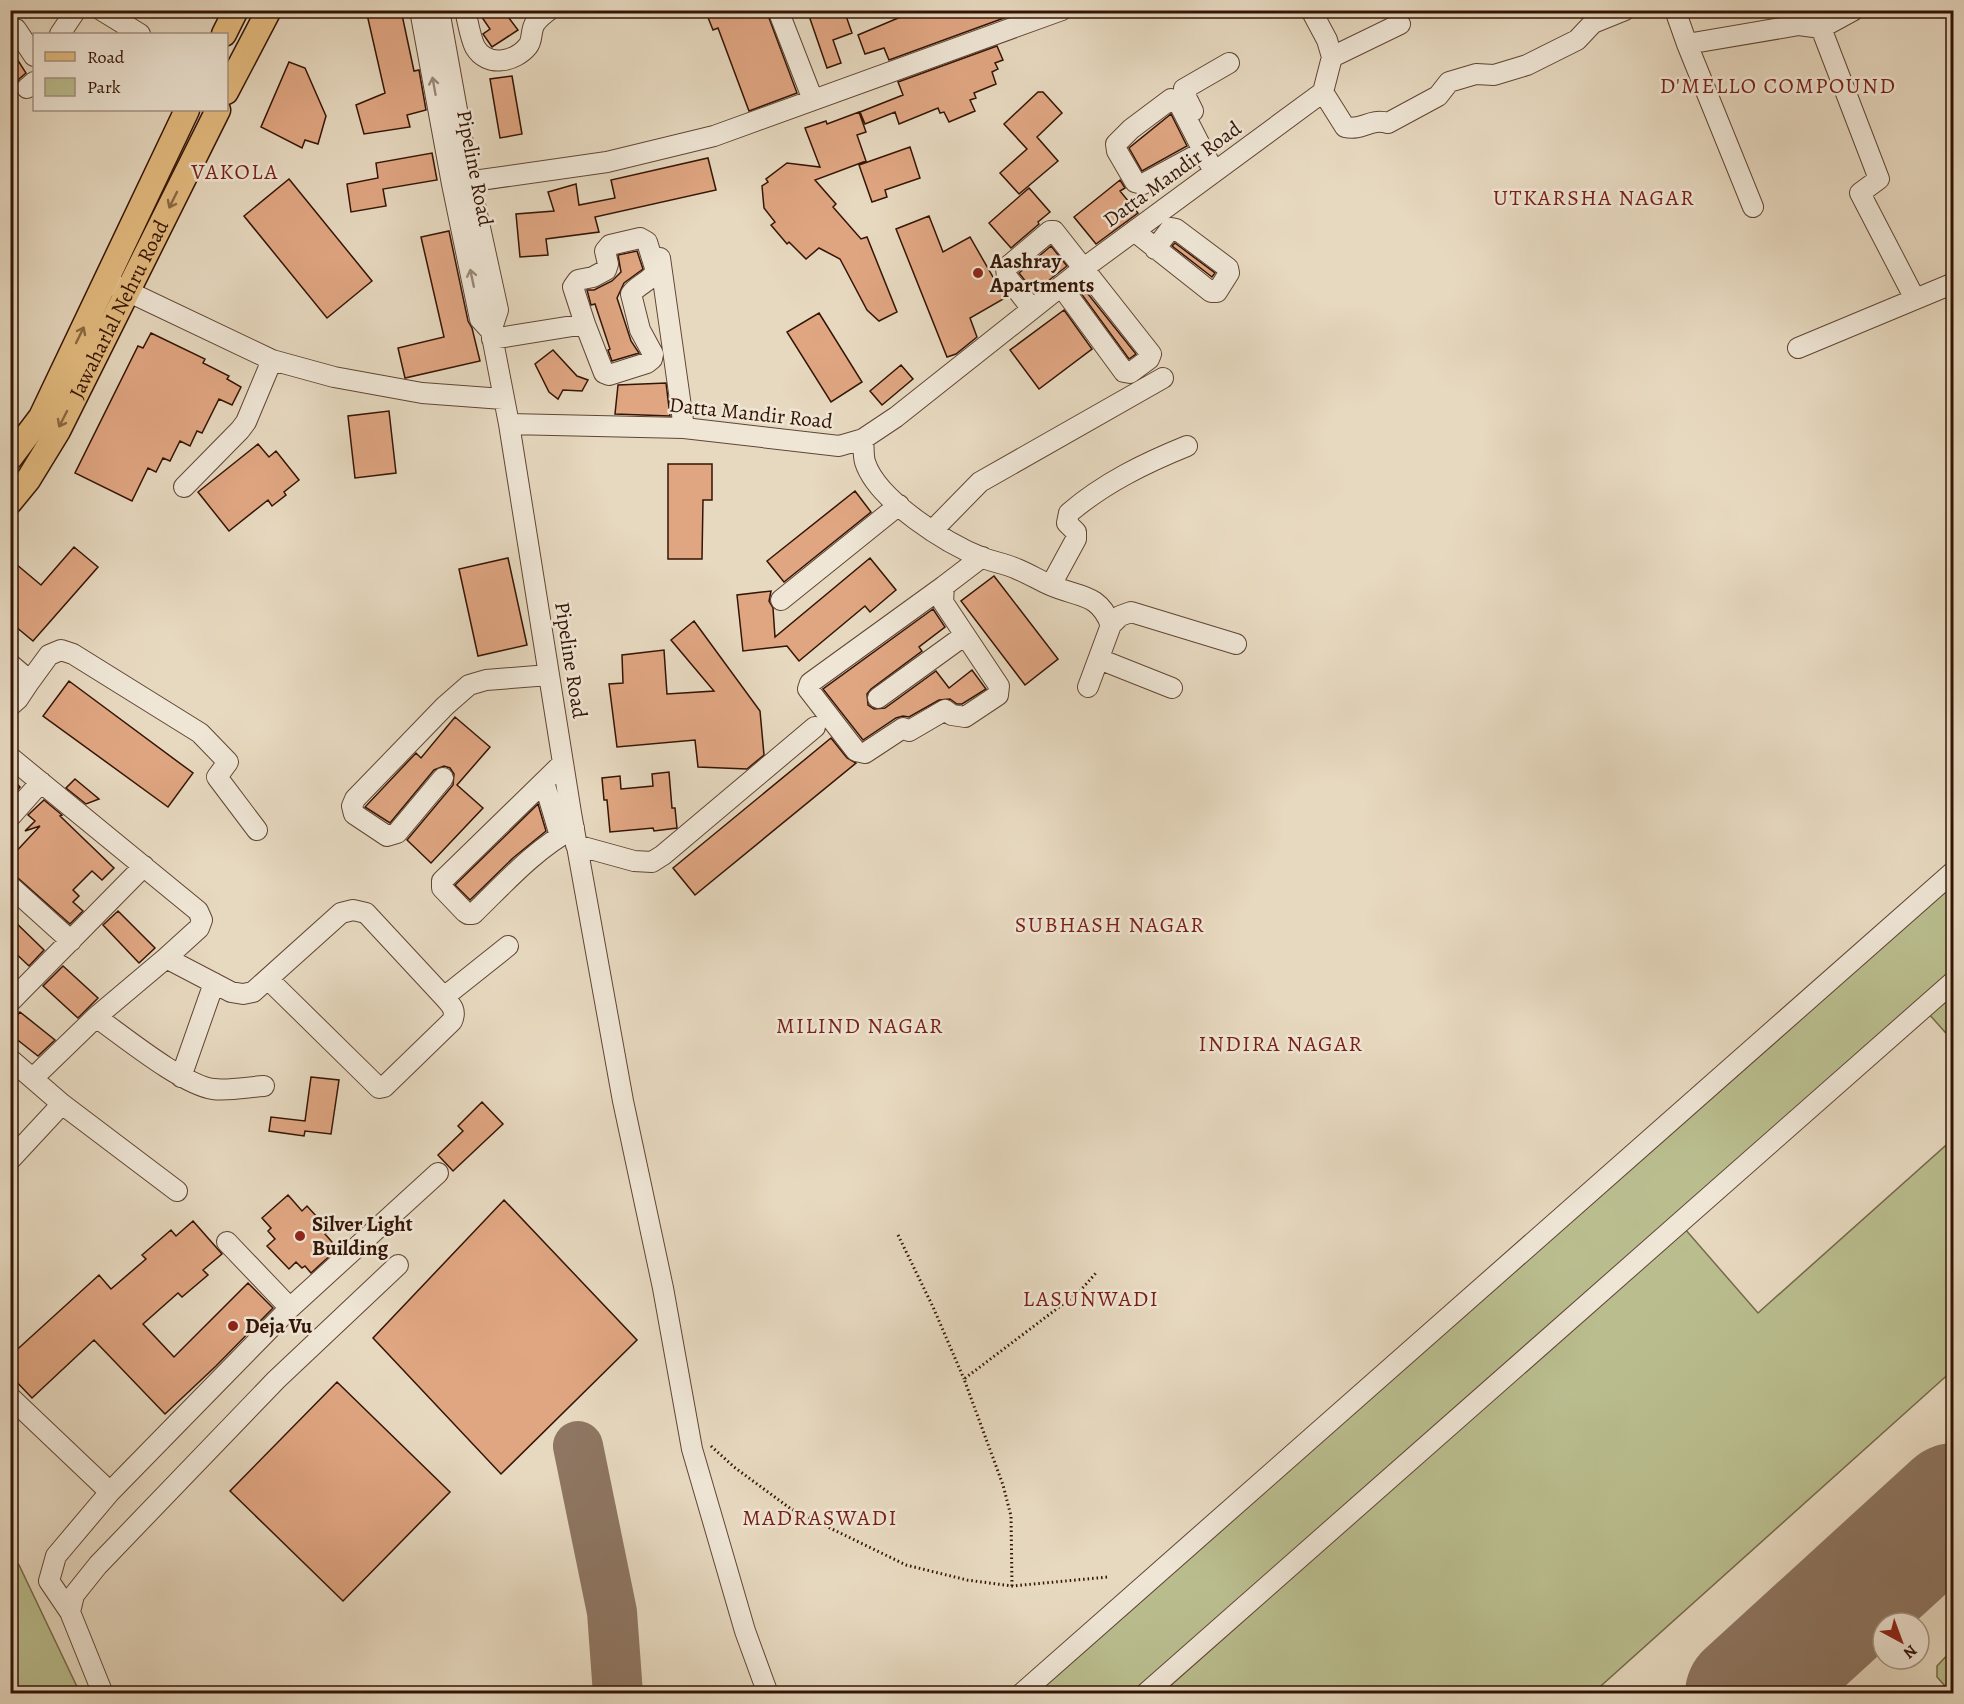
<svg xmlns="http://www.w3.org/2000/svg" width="1964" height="1704" viewBox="0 0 1964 1704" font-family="Alegreya,serif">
  <rect width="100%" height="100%" fill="#e7d9c0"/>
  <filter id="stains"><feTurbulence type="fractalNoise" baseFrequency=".00333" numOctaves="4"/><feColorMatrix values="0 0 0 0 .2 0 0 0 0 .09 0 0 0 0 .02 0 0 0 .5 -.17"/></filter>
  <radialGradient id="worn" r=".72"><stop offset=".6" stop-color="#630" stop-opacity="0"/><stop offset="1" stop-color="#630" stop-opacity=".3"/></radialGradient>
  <path fill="#babe8f" stroke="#77694a" stroke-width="1.5" d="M1953 885V972L1132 1693 1036 1694Z
    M1953 991V1041L1928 1013Z
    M1953 1139V1370L1593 1693 1161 1694 1685 1229 1758 1313Z
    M10 1558 19 1565 80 1693H11Z
    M1953 1649V1687L1945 1686 1937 1677V1666Z"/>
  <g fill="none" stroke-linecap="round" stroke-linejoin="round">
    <path stroke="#8e7662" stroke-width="50" d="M578 1446 612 1612 618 1694"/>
    <path stroke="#8e7662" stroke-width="122" d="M1746 1694 1954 1504"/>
  </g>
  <path fill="#e0a682" stroke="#341405" stroke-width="1.5" d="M366 10H401L414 71 419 70 426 110 407 115 410 127 364 134 356 105 385 93Z
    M477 10H503L518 30 492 47 483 34 490 29Z
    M705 10H766L797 93 749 111 718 28 713 30Z
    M807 10H844L852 33 833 40 841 63 827 68Z
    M917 10H1001L1004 18 889 60 884 48 865 54 858 35Z
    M997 46 1003 60 995 63 998 69 992 72 996 84 974 93 976 98 970 100 975 111 949 122 944 112 940 113 938 108 899 124 895 112 865 124 860 112 903 95 898 82Z
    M10 48 26 73 19 79 15 88 10 91Z
    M289 62 305 68 326 116 318 144 305 140 302 148 261 127Z
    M512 76 522 134 500 138 490 79Z
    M1038 92H1043L1062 113 1037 137 1058 161 1019 194 1000 173 1027 149 1004 124Z
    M859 112 866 132 857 135 866 161 815 180 836 204 833 207 861 239 867 237 897 312 879 321 867 310 840 259 819 248 806 259 789 242 787 244 771 225 775 222 764 208 762 186 768 182 766 179 787 163 820 167 805 128 826 121 827 124Z
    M1171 114 1187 146 1142 171 1129 148Z
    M910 147 920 178 885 190 887 197 872 202 859 165Z
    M432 153 437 180 383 189 386 206 351 212 347 184 378 178 376 163Z
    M708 158 716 190 595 217 599 232 546 239 548 255 520 257 516 214 554 211 548 192 576 184 579 205 615 198 611 180Z
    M289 179 372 281 327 318 244 216Z
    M1120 180 1125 188 1120 191 1138 213 1096 244 1074 217Z
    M1029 188 1050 212 1038 222 1039 224 1011 248 989 223Z
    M929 216 943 252 970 237 1005 298 970 318 977 337 956 354 947 357 896 229Z
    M449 231 468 321 472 328 480 361 405 378 398 348 444 337 421 237Z
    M1175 243 1215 273 1212 277 1172 246Z
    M1051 246 1067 266 1034 292 1019 273Z
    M637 251 643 269 624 283 617 298 631 341 639 353 612 361 608 350 610 349 595 304 591 305 587 290H594L612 281 621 272 618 255Z
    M1084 289 1136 354 1129 359 1080 292Z
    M1064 310 1092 349 1039 389 1010 350Z
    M819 313 862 382 831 402 787 332Z
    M151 333 205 359 203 363 229 376 227 379 241 387 232 405 219 399 202 433 197 431 190 446 180 441 170 461 163 458 156 472 148 468 132 501 75 473 138 346 143 348Z
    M553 350 577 376 588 380 582 391 563 390 558 399 549 392 535 364Z
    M901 365 913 379 882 405 870 391Z
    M666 383 670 416 615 414 618 385Z
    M389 411 396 473 355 478 348 416Z
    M258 444 269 457 276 451 299 480 284 492 286 495 272 506 268 500 229 531 198 492Z
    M668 464H712V500H703L702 559H668Z
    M855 491 871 512 784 582 767 561Z
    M74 547 98 567 33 641 10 622V559L41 585Z
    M508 558 527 645 478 656 459 569Z
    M870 558 896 590 870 612 865 606 799 661 787 646 743 651 737 595 771 591 769 601 773 608 775 637Z
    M994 576 1058 659 1025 685 961 601Z
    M933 609 945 627 919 647 922 651 871 689 867 694 868 705 874 709 885 708 936 671 949 688 972 670 986 689 962 704H957L950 699 939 700 909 717 903 716 896 718 863 740 823 689Z
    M694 621 760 711 764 755 747 769 698 767 695 740 617 747 609 684 623 683 622 655 664 650 667 694 714 691 671 640Z
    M69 681 193 773 168 807 43 716Z
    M455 717 490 747 457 785 483 808 431 863 407 840 453 785 454 774 450 768 444 766 434 770 390 823 365 807 416 753 421 758Z
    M831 738 847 758 856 763 695 895 673 868Z
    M669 772 672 808H675L677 828 654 831 653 828 610 832 607 800H604L602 778 620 776 621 789 653 786 652 774Z
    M10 777 20 787 11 798H10Z
    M75 779 99 799 86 804 66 788Z
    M44 800 62 815 60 816 114 868 102 880 92 871 73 890 79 896 73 902 83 911 70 924 10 871V858L40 826 25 831 35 821 28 815Z
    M538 804 546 831 513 858 470 900 455 885Z
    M118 911 155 948 139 963 103 925Z
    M10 917 44 950 29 966 10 948Z
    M63 966 98 998 78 1018 43 986Z
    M20 1012 55 1040 38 1056 10 1034V1024Z
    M311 1077 339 1080 331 1134 305 1131 304 1136 269 1131 271 1117 305 1121Z
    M482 1102 503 1124 453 1171 438 1155 463 1131 458 1126Z
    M288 1195 302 1211 307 1206 329 1230 325 1234 332 1242 329 1245 335 1251 311 1273 305 1266 302 1268 296 1262 289 1269 267 1246 275 1239 268 1231 271 1228 262 1218Z
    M504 1200 637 1340 501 1474 373 1338Z
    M193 1221 222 1254 203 1270 208 1275 182 1297 178 1293 143 1324 174 1357 248 1283 273 1308 216 1366 165 1414 94 1340 32 1398 10 1375V1356L99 1275 111 1289 146 1259 142 1255 171 1230 176 1236Z
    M337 1382 450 1492 343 1601 230 1491Z"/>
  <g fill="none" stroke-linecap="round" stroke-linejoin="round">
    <defs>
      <path id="minor" d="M101 10 140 34
        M420 10 452 184 480 319 491 331
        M439 10 470 182 498 310 491 331 509 424 571 813 623 1101 663 1288 692 1449 745 1631 768 1694
        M465 10C468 22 470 37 475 47 487 68 515 62 528 46 532 41 531 34 533 28 535 20 543 15 549 10
        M778 10 813 100
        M1675 10 1687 44
        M1854 10 1821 28 1879 179 1860 193 1915 299
        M16 29 34 56
        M60 34 76 10
        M1332 57 1400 24
        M27 88 34 82
        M1323 92 1345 127C1363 131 1369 118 1388 123L1438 96 1449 82 1476 74 1494 75 1527 65 1577 40 1593 23 1625 10
        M1193 111 1185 95 1184 89 1229 63
        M1204 151 1143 184 1135 182 1117 151 1116 144 1131 129 1171 99 1177 100 1214 172
        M452 184 607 162 714 136 1062 10
        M1753 207 1687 44 1799 25 1821 28
        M1134 231 1211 292H1217L1229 273 1228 268 1176 229 1171 228 1155 249
        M660 258 684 428
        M106 281 272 360 334 377 422 393 503 399
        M1032 309 1007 277 1006 268 1050 231H1054L1151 354 1149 359 1130 373 1124 372 1061 286
        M492 339 585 324 573 287 578 280 593 277 606 270 608 264 605 251 610 245 640 238 647 242 656 271C650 282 637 285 631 294L640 330 653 354 652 359 647 363 609 375 604 373 585 324
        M1798 348 1954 283
        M509 424 684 428 839 446 863 439 896 417 1084 268 1323 92 1332 57 1327 40 1311 10
        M863 439C864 446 863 455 865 462 877 500 947 544 983 558 994 562 1006 564 1017 569 1029 574 1039 580 1050 585 1079 598 1098 592 1111 625L1088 687
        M184 487 240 430 246 422 272 360
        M932 531 980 482 1163 378
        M1051 585 1076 539V532L1067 523 1069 513C1104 483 1145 463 1187 446
        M944 586 810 683 808 689 856 751 865 753 903 728 909 731 945 710 952 715 965 717 998 695 999 686 943 602 944 586 982 557
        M781 600 899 505
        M1111 625 1120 616 1131 612 1236 644
        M1099 659 1172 688
        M10 664 30 681 49 655 61 650 73 654 200 733 228 762 217 777 257 830
        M878 698 965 635
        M10 706 18 699 30 681
        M10 757 198 911 202 920 199 928 166 958
        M563 763 442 881V888L465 912 468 914H473C505 883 535 849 574 828
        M443 778 397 833 387 836 354 814 352 806 355 799 445 706 469 685 486 680 549 675
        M544 782 560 836
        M10 817 41 782
        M576 845 634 861 652 862 663 855 815 727
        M10 886 71 941
        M268 979 379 1088 384 1087 452 1021C457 1010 451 1005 444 997
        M10 1002 144 866
        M96 1017C123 1036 183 1085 213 1089 229 1091 248 1087 264 1086
        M10 1059 62 1104 177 1191
        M181 1077 214 983
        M33 1078 96 1017 166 958 231 992 243 994 253 992 341 913 353 910 366 913 444 997 508 946
        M10 1160 62 1104
        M227 1242 290 1308
        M10 1397 110 1492
        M70 1612 74 1595 98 1565 276 1380 398 1265
        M103 1694 70 1612 49 1581 56 1556 110 1492 290 1308 438 1173
        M1021 1694 1954 871
        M1145 1694 1954 981"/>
      <g id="major">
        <path d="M224 34 236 10"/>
        <path d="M226 92 269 10"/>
        <path d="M10 458 41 417 187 110"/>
        <path id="s1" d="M10 502 28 480 58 431 218 110"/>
      </g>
    </defs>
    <use href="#minor" stroke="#614534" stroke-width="22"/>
    <use href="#major" stroke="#341405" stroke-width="27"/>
    <path stroke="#341405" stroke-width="3" stroke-dasharray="1.5 3" stroke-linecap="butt" d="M898 1235 933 1307 964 1379
      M711 1446 734 1467 791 1509 906 1565 967 1580 1012 1586 1108 1577
      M1012 1586 1011 1516 1003 1485 964 1379 1079 1292 1096 1273"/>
    <use href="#minor" stroke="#efe6d6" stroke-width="20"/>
    <use href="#major" stroke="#e4bc80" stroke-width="24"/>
  </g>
  <defs><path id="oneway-shaft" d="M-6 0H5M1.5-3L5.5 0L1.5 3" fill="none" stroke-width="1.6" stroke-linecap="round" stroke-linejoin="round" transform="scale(1.5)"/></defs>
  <g stroke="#9b8878">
    <use href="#oneway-shaft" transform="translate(434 86) rotate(-100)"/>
    <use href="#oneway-shaft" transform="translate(472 278) rotate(-102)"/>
  </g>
  <g stroke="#8c6842">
    <use href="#oneway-shaft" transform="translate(173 200) rotate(116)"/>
    <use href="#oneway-shaft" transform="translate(80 335) rotate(-64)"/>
    <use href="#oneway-shaft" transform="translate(63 419) rotate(117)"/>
  </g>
  <g fill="#8f2418" stroke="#efe6d6" stroke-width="2">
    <circle cx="978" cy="273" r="6"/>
    <circle cx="300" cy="1236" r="6"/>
    <circle cx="233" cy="1326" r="6"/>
  </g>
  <g text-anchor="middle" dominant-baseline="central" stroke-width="5" stroke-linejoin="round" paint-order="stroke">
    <g font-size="21" fill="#341405" stroke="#efe6d6">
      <text transform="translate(475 168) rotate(79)">Pipeline Road</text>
      <text transform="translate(1172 174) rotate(-36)">Datta Mandir Road</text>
      <text stroke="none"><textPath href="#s1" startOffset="222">Jawaharlal Nehru Road</textPath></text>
      <text transform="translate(751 413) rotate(6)">Datta Mandir Road</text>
      <text transform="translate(571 660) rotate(81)">Pipeline Road</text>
    </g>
    <g font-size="21" font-weight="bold" fill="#341405" stroke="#efe6d6" text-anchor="start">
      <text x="990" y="261">Aashray<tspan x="990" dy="24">Apartments</tspan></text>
      <text x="312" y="1224">Silver Light<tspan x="312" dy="24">Building</tspan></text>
      <text x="245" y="1326">Deja Vu</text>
    </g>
    <g font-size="22" letter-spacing="1.5" fill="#7a1f14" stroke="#efe6d6">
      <text x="1778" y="86">D'MELLO COMPOUND</text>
      <text x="235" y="172">VAKOLA</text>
      <text x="1594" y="198">UTKARSHA NAGAR</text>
      <text x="1110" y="925">SUBHASH NAGAR</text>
      <text x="860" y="1026">MILIND NAGAR</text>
      <text x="1281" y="1044">INDIRA NAGAR</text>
      <text x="1091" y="1299">LASUNWADI</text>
      <text x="820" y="1518">MADRASWADI</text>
    </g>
  </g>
  <rect width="1964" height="1704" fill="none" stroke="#e7d9c0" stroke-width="36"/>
  <rect x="12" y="12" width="1940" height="1680" fill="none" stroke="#341405" stroke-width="3"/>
  <rect x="18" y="18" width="1928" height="1668" fill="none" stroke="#341405" stroke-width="1.5"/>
  <rect x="33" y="33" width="195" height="78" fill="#efe6d6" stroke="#a49282" stroke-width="1.5"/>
  <rect x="45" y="52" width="30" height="9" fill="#e4bc80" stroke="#a49282" stroke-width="1.5"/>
  <text x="87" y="63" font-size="18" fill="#341405">Road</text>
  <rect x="45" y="78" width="30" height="18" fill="#babe8f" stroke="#a49282" stroke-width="1.5"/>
  <text x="87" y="93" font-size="18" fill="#341405">Park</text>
  <g transform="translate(1901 1641) rotate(139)"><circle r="28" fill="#efe6d6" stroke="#a49282" stroke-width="1.5"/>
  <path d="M0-4.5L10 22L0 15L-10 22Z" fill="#8f2418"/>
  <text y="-9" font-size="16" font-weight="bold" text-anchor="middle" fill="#341405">N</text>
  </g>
  <rect width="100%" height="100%" filter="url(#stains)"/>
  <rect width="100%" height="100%" fill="url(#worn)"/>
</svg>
